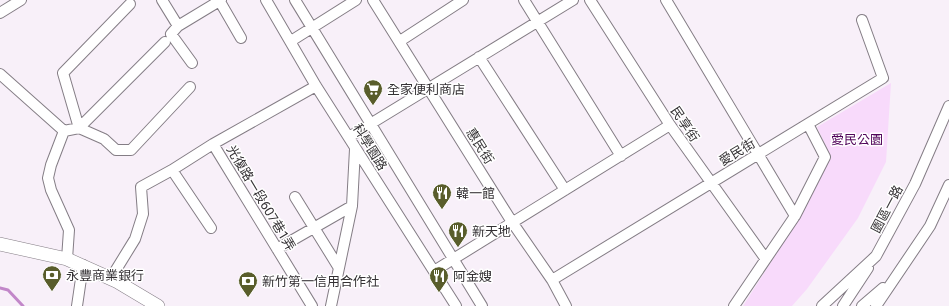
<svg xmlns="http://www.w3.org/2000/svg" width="949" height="306" viewBox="0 0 949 306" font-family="Roboto,'Noto Sans TC',sans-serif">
  <rect width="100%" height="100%" fill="#f8f0f9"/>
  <path fill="#f8dafb" d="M891 83 886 162 858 218 807 289 792 306H743L799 218 831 157 817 127Z"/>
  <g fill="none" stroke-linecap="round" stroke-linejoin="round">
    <path stroke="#c287c9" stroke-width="3" d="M0 288 8 290 23 306"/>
    <defs>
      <path id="minor" d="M162 0 178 26
        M219 0 241 38
        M266 0 316 86 456 306
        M295 0 482 306
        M373 0 512 222 552 280 566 306
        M524 0 621 156
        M590 0 670 125 765 258
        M666 0 795 216
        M130 4 63 73 79 128 104 139 116 150H131L190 87
        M0 13 21 0
        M291 41 356 0
        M400 41 463 0
        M479 57 565 190
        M192 63 171 34 178 26 221 0
        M0 74 64 131
        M64 131 79 128 165 42
        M64 131 51 165 48 178 51 190 69 230 67 259
        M349 137 573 0
        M213 144 316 86
        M295 197 339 268
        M211 228 172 170 213 144 312 306
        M277 249 352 206
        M434 271 670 125
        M111 278 135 239 143 214 141 187 172 170
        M552 280 883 78 862 20
        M77 306 83 265
        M331 306 352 206 355 149
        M734 306 795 216 825 157 808 124
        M822 306 876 256 915 184 949 106
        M843 306 868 268
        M862 306 883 288
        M876 306 930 226 949 185"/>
      <path id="major" d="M0 244 67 259 116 281 158 306"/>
    </defs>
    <use href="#minor" stroke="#847d85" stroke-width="12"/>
    <use href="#major" stroke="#847d85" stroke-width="14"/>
    <use href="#minor" stroke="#fff" stroke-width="10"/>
    <use href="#major" stroke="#fff" stroke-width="13"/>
  </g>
  <defs>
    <symbol id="supermarket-pin" viewBox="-11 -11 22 30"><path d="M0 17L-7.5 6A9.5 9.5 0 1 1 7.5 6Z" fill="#595d2b" stroke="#fff"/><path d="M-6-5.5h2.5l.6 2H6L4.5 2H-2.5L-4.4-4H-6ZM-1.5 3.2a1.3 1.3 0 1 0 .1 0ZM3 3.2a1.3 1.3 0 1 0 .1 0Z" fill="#fff"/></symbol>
    <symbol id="restaurant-pin" viewBox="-11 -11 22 30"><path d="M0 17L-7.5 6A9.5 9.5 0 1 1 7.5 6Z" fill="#595d2b" stroke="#fff"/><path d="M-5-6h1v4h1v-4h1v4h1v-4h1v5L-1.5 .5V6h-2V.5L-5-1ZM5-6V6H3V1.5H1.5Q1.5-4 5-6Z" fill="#fff"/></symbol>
    <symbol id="bank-pin" viewBox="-11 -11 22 30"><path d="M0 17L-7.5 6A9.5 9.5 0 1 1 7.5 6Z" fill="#595d2b" stroke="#fff"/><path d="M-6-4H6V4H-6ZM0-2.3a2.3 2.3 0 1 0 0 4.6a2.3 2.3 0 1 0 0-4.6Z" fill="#fff"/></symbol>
  </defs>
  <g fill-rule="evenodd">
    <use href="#supermarket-pin" x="362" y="78" width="22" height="30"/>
    <use href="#restaurant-pin" x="431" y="182" width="22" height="30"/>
    <use href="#restaurant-pin" x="447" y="220" width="22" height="30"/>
    <use href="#bank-pin" x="41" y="264" width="22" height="30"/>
    <use href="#restaurant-pin" x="428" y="265" width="22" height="30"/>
    <use href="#bank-pin" x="237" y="270" width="22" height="30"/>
  </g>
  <g text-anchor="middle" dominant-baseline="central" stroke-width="3" stroke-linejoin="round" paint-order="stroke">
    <g font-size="13" fill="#343134" stroke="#fff" text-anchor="start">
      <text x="387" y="89">全家便利商店</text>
      <text x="456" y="193">韓一館</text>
      <text x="472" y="231">新天地</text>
      <text x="66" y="275">永豐商業銀行</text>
      <text x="453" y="276">阿金嫂</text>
      <text x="262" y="281">新竹第一信用合作社</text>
    </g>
    <g font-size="13" fill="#343134" stroke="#fff">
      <text transform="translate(685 124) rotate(56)">民享街</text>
      <text transform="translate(480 146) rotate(58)">惠民街</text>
      <text transform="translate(370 147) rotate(58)">科學園路</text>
      <text transform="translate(737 152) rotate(-31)">愛民街</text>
      <text transform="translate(261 198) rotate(59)">光復路一段607巷1弄</text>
      <text transform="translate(887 209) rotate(-62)">園區一路</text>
    </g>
    <g font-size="13" fill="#51055a" stroke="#fff">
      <text x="857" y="139">愛民公園</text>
    </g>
  </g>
</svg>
